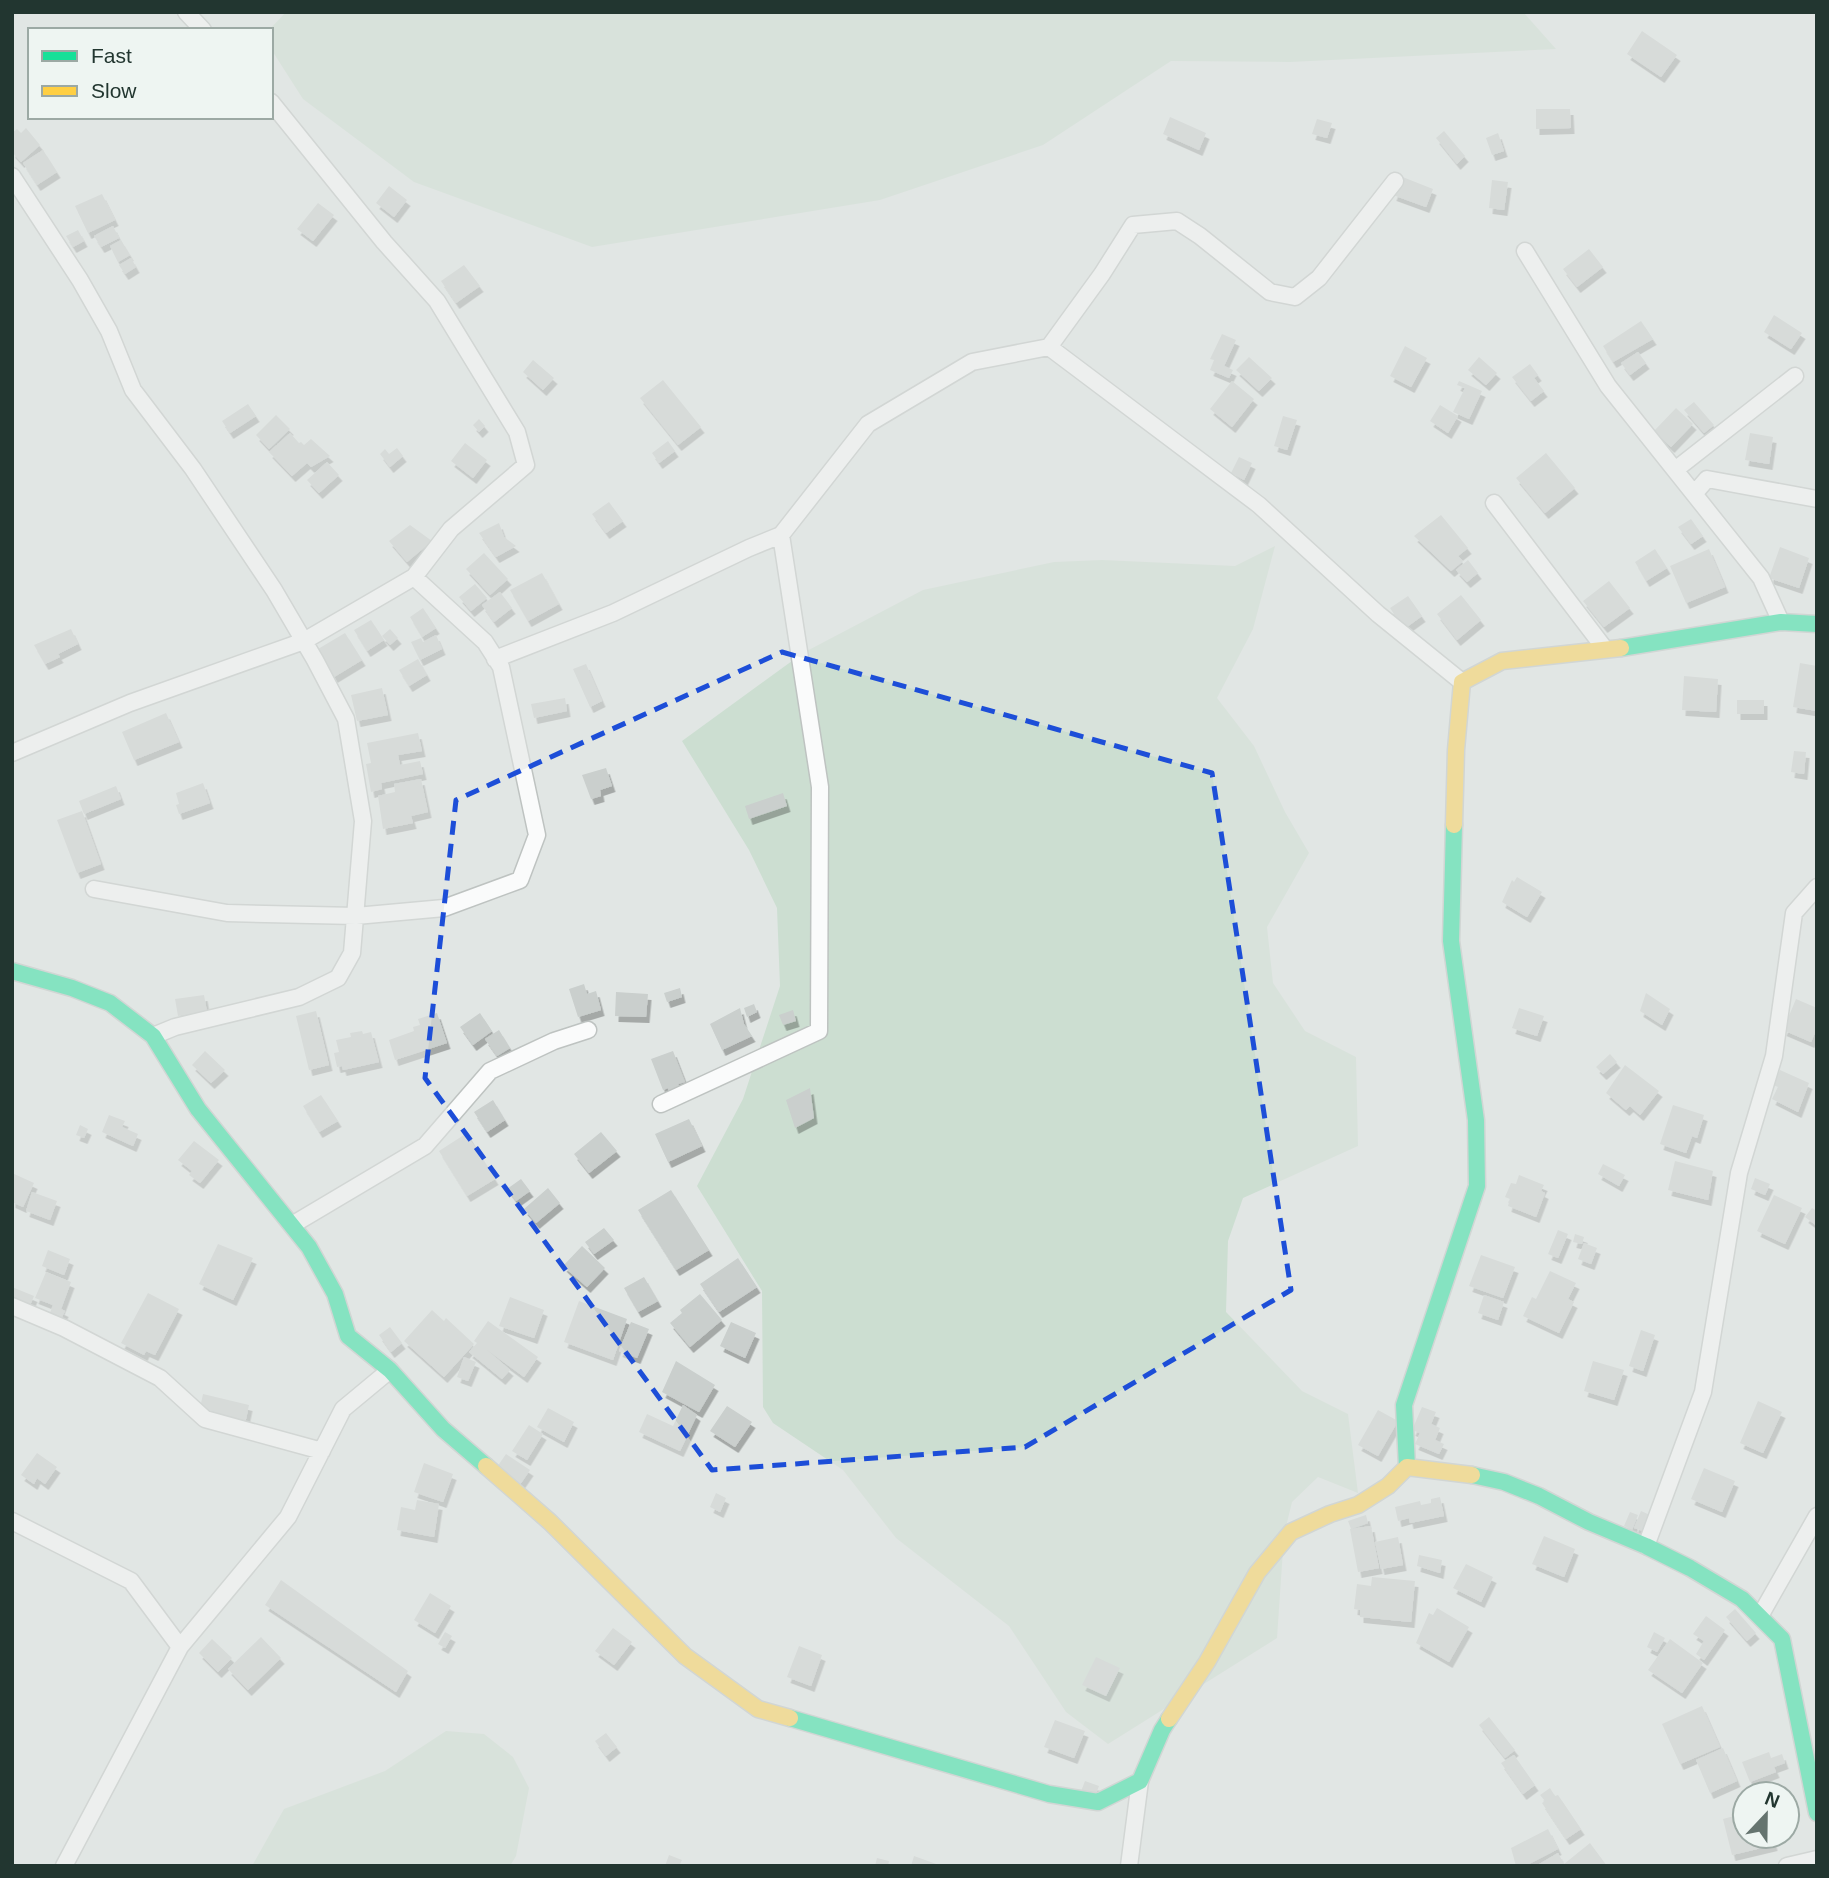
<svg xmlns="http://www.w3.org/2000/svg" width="1829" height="1878" viewBox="0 0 1829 1878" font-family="Helvetica,sans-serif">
  <defs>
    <filter id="shadow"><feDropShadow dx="3.5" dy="6" stdDeviation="0" flood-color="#0004"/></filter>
  </defs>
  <rect width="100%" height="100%" fill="#e1e6e4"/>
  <path fill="#ccded1" d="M286 12H1523L1556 49 1290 62 1171 61 1043 145 880 200 592 247 414 182 303 99 271 49V30H269Z
    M1275 546 1253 629 1217 698 1254 746 1285 812 1309 853 1267 927 1273 983 1305 1031 1356 1057 1358 1146 1243 1198 1228 1241 1226 1312 1302 1391 1348 1414 1358 1493 1318 1477 1292 1502 1284 1535 1277 1638 1108 1744 1066 1712 1009 1626 896 1538 843 1470 773 1423 763 1407 762 1291 697 1186 743 1099 780 986 777 908 749 850 682 741 803 653 923 590 1054 562 1102 560 1235 566Z
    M446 1731 484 1734 513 1757 529 1788 516 1856 510 1866H252L284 1809 385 1771Z"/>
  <path fill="#cacfcd" filter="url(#shadow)" d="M1642 31 1677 55 1661 77 1627 54Z
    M1536 109H1570L1571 128 1536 129Z
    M1170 117 1206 133 1199 150 1163 134Z
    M1317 119 1332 123 1327 138 1312 134Z
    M26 128 40 145 21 162 12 152V133L17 129 21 133Z
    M1444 131 1465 156 1457 164 1436 138Z
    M1498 133 1504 151 1492 155 1486 138Z
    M43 150 57 172 37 185 23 163Z
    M1400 176 1433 189 1426 207 1393 195Z
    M1492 180 1508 182 1504 210 1489 208Z
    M389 186 407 200 394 217 376 203Z
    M102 194 115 220 88 233 75 206Z
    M318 203 334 215 313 241 297 229Z
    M113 226 119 238 101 247 94 236Z
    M78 230 84 241 73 247 66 236Z
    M121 240 130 255 118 262 110 246Z
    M1589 249 1603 267 1577 287 1563 269Z
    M131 258 136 267 125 274 119 265Z
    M464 265 480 286 456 303 441 281Z
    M1774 315 1802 333 1791 349 1764 332Z
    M1641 321 1653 339 1613 362 1603 346Z
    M1222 334 1236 340 1224 366 1233 370 1229 378 1210 370 1214 360 1210 359Z
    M1405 346 1427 358 1411 387 1390 376Z
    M1638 352 1646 363 1630 375 1621 363Z
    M1249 357 1272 378 1259 391 1236 370Z
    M1479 357 1497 373 1486 385 1468 370Z
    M533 360 554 378 543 390 523 372Z
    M1530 364 1538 375 1534 378 1544 391 1531 401 1512 377Z
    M663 380 701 427 678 445 640 398Z
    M1232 381 1254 399 1232 427 1210 409Z
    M1459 381 1482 391 1469 419 1453 412 1465 388 1457 385Z
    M1694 402 1714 425 1704 433 1684 410Z
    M248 404 256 416 230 433 222 421Z
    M1440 405 1458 416 1448 433 1430 421Z
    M1676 408 1693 424 1671 447 1654 431Z
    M276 415 290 429 269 449 256 435Z
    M1283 416 1297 420 1287 450 1274 446Z
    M479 419 485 426 479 432 473 425Z
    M290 433 299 443 301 442 304 445 311 439 330 456 311 467 307 463 292 476 269 452Z
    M1750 433 1773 437 1769 464 1745 460Z
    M668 441 675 451 659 463 652 453Z
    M465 443 487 460 473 478 451 461Z
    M397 448 403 456 390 467 380 454 385 449 389 454Z
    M1546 453 1575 488 1545 513 1516 478Z
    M1239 457 1252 463 1244 480 1231 473Z
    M327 462 339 475 319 493 307 480Z
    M609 502 623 521 606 533 592 514Z
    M1441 515 1468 548 1458 556 1463 561 1451 571 1414 536Z
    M1691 519 1703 536 1691 544 1678 527Z
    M499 523 504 537 516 546 496 557 479 533Z
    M410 525 432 541 407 562 389 541Z
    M1780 547 1809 558 1799 588 1769 578Z
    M1655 549 1667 568 1646 581 1635 562Z
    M1709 549 1725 587 1686 603 1670 566Z
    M484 553 508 579 490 595 466 569Z
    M1468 560 1478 573 1467 582 1456 570Z
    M542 573 559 604 528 621 510 590Z
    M1609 581 1630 608 1604 627 1583 601Z
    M475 584 487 598 471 611 459 597Z
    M500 592 512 608 494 622 482 605Z
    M1461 595 1481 620 1457 640 1437 614Z
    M1408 596 1422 616 1404 629 1390 608Z
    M423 608 436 628 422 637 410 617Z
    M371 620 384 640 367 651 354 630Z
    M71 629 78 644 58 654 60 657 45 664 34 645Z
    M390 629 398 638 390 645 382 636Z
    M345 633 362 660 334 677 318 649Z
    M436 635 442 649 420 660 411 642 421 638 423 642Z
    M418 659 427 675 409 686 399 670Z
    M1800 663 1817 666V711L1793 707Z
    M586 664 602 701 590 707 573 669Z
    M1684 676 1718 679 1716 712 1682 710Z
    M382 688 388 715 357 721 351 695Z
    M565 698 567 711 534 718 531 704Z
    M1737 700H1764V714H1737Z
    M166 713 179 742 134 760 122 732Z
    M418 733 422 751 398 755 400 765 420 761 423 774 381 783 382 789 371 792 366 764 371 763 367 743Z
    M1794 751 1806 752 1804 774 1791 772Z
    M606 768 612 786 600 790 601 796 591 799 582 775Z
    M421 779 428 812 411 816 413 823 383 829 378 796 395 792 394 784Z
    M203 783 210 803 179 814 176 805 179 804 176 793Z
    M116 786 121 799 84 814 79 801Z
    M783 793 787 806 749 819 745 806Z
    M82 811 101 864 77 873 57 820Z
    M1517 877 1542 892 1527 917 1502 902 1512 880 1514 882Z
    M584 984 587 994 596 991 601 1010 578 1017 569 989Z
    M680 988 682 997 667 1002 664 993Z
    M616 992 648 994 646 1017 615 1016Z
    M1646 993 1670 1009 1662 1025 1640 1011Z
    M204 995 207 1012 178 1016 175 999Z
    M1796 999 1817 1008V1028L1811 1042 1783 1030Z
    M754 1004 757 1012 747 1017 744 1008Z
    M740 1008 744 1024 752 1036 722 1050 710 1024Z
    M1519 1008 1544 1016 1537 1036 1512 1028Z
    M793 1010 796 1021 783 1025 779 1015Z
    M316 1011 329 1065 309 1070 296 1016Z
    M437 1013 447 1043 395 1060 389 1040 414 1031 413 1027 420 1025 418 1019Z
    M480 1013 492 1031 473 1045 460 1027Z
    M499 1030 510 1048 497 1056 485 1039Z
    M362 1031 363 1034 371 1032 379 1062 343 1070 342 1066 337 1067 334 1053 339 1052 336 1040 351 1037 350 1033Z
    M205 1051 225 1070 211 1083 192 1065Z
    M673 1051 685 1082 678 1084 680 1088 669 1092 668 1088 663 1090 651 1059Z
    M1610 1054 1617 1062 1603 1074 1596 1067Z
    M1625 1065 1659 1091 1640 1115 1630 1106 1626 1110 1606 1093Z
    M1780 1070 1809 1083 1798 1112 1772 1099 1778 1087 1773 1085Z
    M810 1088 814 1118 795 1128 786 1100Z
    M321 1095 338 1121 319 1132 303 1106Z
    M493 1100 505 1120 487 1132 474 1112Z
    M1673 1105 1704 1115 1697 1138 1692 1136 1686 1153 1660 1144Z
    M109 1115 125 1121 122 1127 138 1134 133 1146 102 1132Z
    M689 1119 702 1146 668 1162 655 1134Z
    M80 1125 88 1129 84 1138 76 1135Z
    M601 1132 617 1151 589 1173 574 1154Z
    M467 1133 495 1179 467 1196 439 1151Z
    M194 1141 219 1160 200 1183 189 1175 192 1171 178 1160Z
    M1675 1161 1713 1171 1708 1200 1668 1190Z
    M1603 1164 1625 1175 1619 1186 1598 1174Z
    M12 1173 34 1183 23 1207 12 1202Z
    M1519 1175 1544 1185 1541 1191 1545 1193 1536 1217 1508 1206 1510 1199 1505 1197 1511 1183 1516 1184Z
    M1755 1178 1770 1184 1765 1195 1751 1189Z
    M521 1179 530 1191 516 1201 507 1189Z
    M548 1188 560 1203 536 1223 524 1209Z
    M671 1190 709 1250 676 1270 638 1210Z
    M32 1192 57 1201 50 1220 26 1211Z
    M1774 1195 1802 1208 1785 1244 1757 1231Z
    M1812 1208 1817 1211V1226L1805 1217Z
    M604 1228 614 1240 594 1254 585 1242Z
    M1558 1230 1568 1234 1558 1258 1548 1254Z
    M1575 1234 1584 1237 1582 1244 1573 1242Z
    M1584 1243 1597 1248 1591 1264 1578 1259Z
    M218 1244 253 1258 233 1300 199 1284Z
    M582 1246 605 1268 587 1287 563 1266Z
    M48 1250 70 1259 64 1275 42 1266Z
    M1481 1255 1515 1267 1503 1298 1469 1286Z
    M738 1258 757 1287 719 1312 700 1284Z
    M1550 1271 1576 1283 1568 1299 1574 1302 1559 1333 1523 1316 1532 1297 1536 1299Z
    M46 1272 71 1282 61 1309 65 1311 59 1323 48 1318 53 1305 35 1298Z
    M644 1277 658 1301 638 1312 624 1288Z
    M12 1287 34 1296 28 1310 12 1304Z
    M148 1293 179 1309 155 1355 146 1351 144 1355 121 1343Z
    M700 1294 722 1320 690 1347 670 1323 682 1313 680 1310Z
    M1484 1295 1504 1302 1498 1320 1478 1313Z
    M510 1297 544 1310 534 1338 499 1326Z
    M579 1301 627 1319 613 1360 564 1342Z
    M432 1310 444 1321 446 1318 474 1344 444 1377 404 1341Z
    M488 1321 538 1357 524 1377 486 1349 510 1370 502 1379 469 1352 477 1343 474 1341Z
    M631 1322 649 1329 637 1358 619 1351Z
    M731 1322 756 1333 745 1358 720 1346Z
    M390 1327 402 1343 391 1352 379 1335Z
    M1641 1330 1655 1335 1643 1371 1629 1366Z
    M464 1357 476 1362 468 1381 457 1377Z
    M676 1361 715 1385 699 1412 662 1392Z
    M1593 1361 1624 1370 1614 1400 1584 1391Z
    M203 1394 249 1405 245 1424 199 1413Z
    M1758 1401 1782 1412 1763 1453 1740 1443Z
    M683 1405 697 1415 680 1451 639 1432 647 1414 673 1426Z
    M727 1406 752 1422 735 1447 710 1431Z
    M1422 1407 1436 1412 1431 1424 1440 1428 1435 1440 1444 1444 1439 1454 1415 1444 1420 1433 1412 1430Z
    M548 1408 574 1422 564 1442 537 1427Z
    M1378 1410 1398 1421 1378 1456 1358 1445Z
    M529 1425 543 1434 527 1460 512 1451Z
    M37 1453 57 1467 45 1484 37 1478 34 1484 21 1475Z
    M506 1454 530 1470 519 1486 495 1470Z
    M424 1463 453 1474 443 1502 414 1492Z
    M1704 1468 1735 1481 1722 1512 1691 1499Z
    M716 1493 726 1498 720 1512 710 1507Z
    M1440 1497 1444 1516 1410 1523 1409 1518 1398 1521 1395 1507 1420 1501 1421 1505 1431 1503V1499Z
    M417 1500 439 1504 434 1537 397 1530 401 1507 415 1510Z
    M1641 1511 1650 1515 1643 1531 1634 1528Z
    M1630 1512 1638 1515 1632 1530 1624 1526Z
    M1366 1515 1368 1523 1351 1529 1348 1521Z
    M1371 1526 1379 1568 1358 1572 1350 1529Z
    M1544 1536 1575 1549 1564 1577 1532 1564Z
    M1398 1537 1403 1565 1381 1569 1375 1542Z
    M1419 1555 1442 1560 1440 1573 1417 1566Z
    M1466 1564 1493 1577 1481 1602 1453 1588Z
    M1372 1577 1415 1581 1411 1622 1360 1617V1610L1354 1609 1357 1584 1371 1586Z
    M281 1580 408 1671 396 1692 265 1605Z
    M430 1593 451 1606 435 1633 414 1620Z
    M1437 1608 1469 1627 1449 1662 1416 1643 1429 1613 1433 1615Z
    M1735 1609 1756 1633 1747 1641 1726 1617Z
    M1706 1616 1725 1630 1704 1660 1696 1654 1704 1641 1693 1634Z
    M613 1628 632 1642 614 1665 595 1651Z
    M445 1632 452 1636 445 1648 438 1644Z
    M1654 1632 1665 1638 1657 1652 1647 1647Z
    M261 1637 281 1658 248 1690 228 1669Z
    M212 1639 232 1658 218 1672 199 1653Z
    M1670 1639 1703 1663 1682 1693 1648 1670Z
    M799 1646 822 1655 811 1686 787 1677Z
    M1096 1657 1120 1668 1106 1696 1082 1685Z
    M1702 1706 1720 1747 1680 1764 1662 1724Z
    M1489 1717 1515 1750 1505 1758 1479 1725Z
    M1055 1720 1085 1731 1074 1758 1044 1747Z
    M606 1733 617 1747 606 1756 595 1741Z
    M1723 1748 1737 1781 1710 1793 1696 1760Z
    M1769 1752 1771 1758 1782 1754 1785 1763 1774 1767 1776 1772 1750 1782 1742 1762Z
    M1514 1755 1535 1785 1523 1794 1501 1763Z
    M1085 1781 1099 1786 1094 1799 1080 1794Z
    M1550 1788 1555 1796 1558 1795 1581 1829 1566 1839 1542 1803 1545 1801 1540 1795Z
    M1745 1813V1836H1772L1774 1845 1732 1855 1723 1819Z
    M1548 1829 1558 1849 1525 1866H1516L1511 1848Z
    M1590 1843 1607 1866H1536L1558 1853 1564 1864Z
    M669 1855 682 1860 679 1866H665Z
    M914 1856 939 1865V1866H911Z
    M877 1858 889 1861 888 1866H875Z"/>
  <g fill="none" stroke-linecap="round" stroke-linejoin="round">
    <defs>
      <path id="street" d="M186 12 203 30
        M12 176 80 280 109 331 133 390 193 469 274 590 315 660 346 719 363 821 352 953 338 978 299 997 175 1027 153 1036
        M1525 251 1608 386 1761 578 1781 622
        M1049 347 1259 505 1378 614 1462 682
        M1675 470 1795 376
        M1694 494 1707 479 1817 499
        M1494 503 1605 649
        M495 659 613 613 749 548 781 535 868 424 972 362 1049 347 1102 274 1133 225 1177 221 1200 236 1270 292 1295 297 1319 278 1395 181
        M12 753 130 703 304 641 414 577 451 529 526 465 517 432 437 301 384 242 271 102
        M94 889 227 913 356 916 444 908 520 880 537 835 501 667 485 642 414 577
        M661 1104 819 1031 820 787 781 535
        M292 1225 425 1146 490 1071 554 1041 588 1030
        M12 1306 64 1328 160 1378 205 1419 322 1451
        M12 1521 131 1581 180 1647
        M1646 1546 1703 1392 1739 1173 1774 1056 1794 913 1817 887
        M1760 1616 1817 1516
        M64 1866 180 1647 288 1517 343 1409 390 1370
        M1129 1866 1140 1781
        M1787 1866 1817 1859"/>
      <path id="fast" d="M1621 648 1781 622 1817 624
        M12 971 72 988 110 1003 153 1036 198 1109 309 1247 335 1294 348 1336 390 1370 443 1429 486 1466
        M1407 1467 1404 1405 1477 1186 1476 1120 1451 941 1454 825
        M1472 1475 1504 1482 1539 1496 1589 1522 1646 1546 1690 1568 1742 1599 1782 1639 1817 1813
        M790 1718 1049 1794 1098 1802 1140 1781 1162 1730 1169 1719"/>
      <path id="slow" d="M1454 825 1456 750 1462 682 1502 661 1621 648
        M486 1466 550 1522 685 1656 758 1709 790 1718
        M1169 1719 1207 1662 1257 1573 1291 1532 1330 1514 1358 1505 1388 1486 1407 1467 1472 1475"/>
    </defs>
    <use href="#street" stroke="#bec3c1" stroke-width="19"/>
    <use href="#fast" stroke="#bdc3c1" stroke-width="19"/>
    <use href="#slow" stroke="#bdc3c1" stroke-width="19"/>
    <use href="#street" stroke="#fafbfb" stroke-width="16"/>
    <use href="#fast" stroke="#16e098" stroke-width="16"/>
    <use href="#slow" stroke="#ffcf43" stroke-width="16"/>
  </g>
  <path d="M0 0H1829V1878H0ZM782 652 1212 773 1291 1290 1025 1447 712 1470 425 1078 456 800Z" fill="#e1e6e4" fill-opacity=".55" fill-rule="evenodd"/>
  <path fill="none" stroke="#1d4ed8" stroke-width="5" stroke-dasharray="14 9" stroke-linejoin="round" d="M782 652 1212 773 1291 1290 1025 1447 712 1470 425 1078 456 800Z"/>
  <rect width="1829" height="1878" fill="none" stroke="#223630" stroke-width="28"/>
  <rect x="28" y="28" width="245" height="91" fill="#eef5f2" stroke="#9ca9a4" stroke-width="2"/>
  <rect x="42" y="51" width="35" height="10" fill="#16e098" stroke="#9ca9a4" stroke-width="2"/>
  <text x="91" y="63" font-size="21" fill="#223630">Fast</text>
  <rect x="42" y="86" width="35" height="10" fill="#ffcf43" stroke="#9ca9a4" stroke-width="2"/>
  <text x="91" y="98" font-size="21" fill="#223630">Slow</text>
  <g transform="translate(1766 1815) rotate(22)"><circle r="33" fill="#eef5f2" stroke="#9ca9a4" stroke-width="2"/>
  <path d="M0-5L12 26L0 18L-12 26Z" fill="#65746f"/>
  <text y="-10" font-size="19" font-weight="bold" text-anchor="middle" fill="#223630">N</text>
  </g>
</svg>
